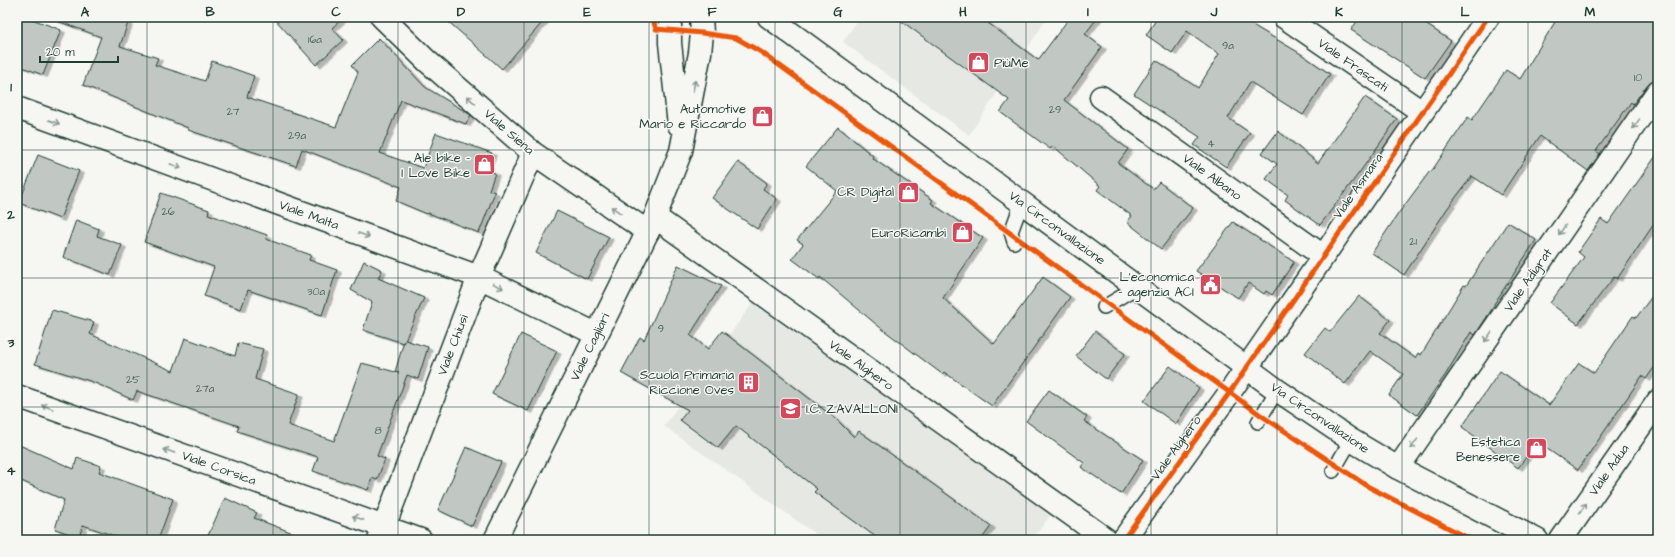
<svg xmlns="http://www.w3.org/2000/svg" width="1675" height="557" viewBox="0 0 1675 557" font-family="'Architects Daughter',sans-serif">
  <defs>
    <filter id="shadow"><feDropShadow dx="4.5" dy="2.5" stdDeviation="0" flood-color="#0004"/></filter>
  </defs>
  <rect width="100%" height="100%" fill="#f6f6f2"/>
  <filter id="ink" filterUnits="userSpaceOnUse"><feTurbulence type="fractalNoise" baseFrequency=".025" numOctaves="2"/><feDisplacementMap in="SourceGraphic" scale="8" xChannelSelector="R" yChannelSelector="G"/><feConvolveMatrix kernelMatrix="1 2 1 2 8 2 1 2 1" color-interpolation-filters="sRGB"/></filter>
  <g filter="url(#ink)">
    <path fill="#e6e8e4" d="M860 17H1048L969 135 843 42Z
      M754 301 1052 513 1032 540H824L664 426Z"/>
    <path fill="#c1c8c3" stroke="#1f3d34" filter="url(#shadow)" d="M17 17H27L61 30 43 75 17 65Z
      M53 17H130L120 46 158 58 155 65 205 81 212 61 254 76 247 97 336 127 358 72 352 65 379 38 425 87 471 115 466 124 401 100 380 153 423 168 436 133 492 153 486 169 495 173 489 190 495 192 479 233 428 213 427 214 396 201 401 187 302 149 296 166 188 130V128L83 85 101 37 52 19Z
      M273 17H344L332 28 343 40 316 65Z
      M443 17H547L502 69Z
      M896 17H980L1038 60 1070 17H1098L1085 34 1102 47 1064 100 1128 149 1118 163 1153 189 1159 182 1193 208 1161 249 1127 222 1132 216 1097 190 1100 186 1053 146 1050 149 1000 112 1009 100Z
      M1158 17H1239L1301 54 1330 74 1303 115 1250 82 1228 118 1250 133 1226 167 1194 145 1200 137 1134 94 1156 60 1198 88 1219 54 1187 31 1172 53 1146 35Z
      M1360 17H1415L1451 41 1425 78 1351 30Z
      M1558 17H1658V77L1648 84 1633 104 1631 102 1596 151 1600 154 1588 171 1540 136 1501 195 1472 176 1447 209 1404 275 1372 253 1398 214 1430 171 1431 172 1468 117 1472 120 1506 70 1520 79Z
      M1365 97 1397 119 1362 169 1320 225 1285 200 1288 195 1266 179 1277 164 1262 153 1278 131 1318 163Z
      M838 127 873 156 872 158 933 200 931 203 983 238 943 298 994 344 1043 277 1070 297 992 406 944 372 942 374 877 325 820 277 819 279 792 259 803 244 797 240 837 191 806 166Z
      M1658 153V218L1617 279 1614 277 1578 324 1550 303 1584 257 1578 252 1601 219 1608 224Z
      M38 155 79 171 60 219 19 203Z
      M738 162 767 183 763 189 777 199 757 229 712 198Z
      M161 193 209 210 208 214 267 235 266 239 311 255 309 260 337 270 322 315 248 290 241 309 204 296 214 267 144 242Z
      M557 211 609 237 587 279 536 253Z
      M76 220 99 229 97 236 122 245 110 275 63 257Z
      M1233 222 1294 262 1272 295 1266 291 1264 294 1248 283 1238 298 1196 271Z
      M1508 222 1536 240 1494 304V306L1475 335 1471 332 1446 374 1417 415 1389 395 1403 374 1370 351 1345 384 1305 353 1325 328 1330 332 1359 296 1390 320 1380 333 1415 358 1418 353 1421 355 1464 285 1466 286Z
      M364 261 382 270 378 278 424 298 405 340 428 347 418 379 407 375 377 456 385 459 377 480 372 478 368 490 313 471 318 457 237 431 239 426 137 391 133 400 93 382 35 364 52 310 94 322 90 334 173 371 185 338 235 356 238 343 263 349 255 379 299 394 288 425 334 441 362 363 399 373 395 372 404 341 403 343 363 330 372 302 351 290Z
      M678 265 721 286 690 335 708 349 722 331 836 419 854 437 859 431 991 526 981 540H880L814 492 817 489 736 426 718 448 680 420 688 410 621 373 640 337 644 340Z
      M1658 288V362L1646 379 1642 376 1578 470 1537 442 1518 468 1462 427 1500 371 1549 405 1579 363 1594 373 1633 316 1636 318Z
      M1095 331 1125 354 1106 379 1076 356Z
      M521 334 557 351 528 411 492 394Z
      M1170 366 1199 388 1176 424 1144 401Z
      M1049 390 1087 417 1084 421 1143 460 1121 494 1081 467 1084 463 1026 421Z
      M17 444 74 469 77 458 101 466 99 472 173 499 158 540H126L83 525 79 537 55 529 64 500 17 479Z
      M466 447 501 462 472 526 438 510Z
      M225 498 257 513 254 518 306 538V540H206Z"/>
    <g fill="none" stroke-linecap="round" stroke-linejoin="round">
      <defs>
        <path id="lane" d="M1014 242 1011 232 1022 202
          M1104 307 1137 287
          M1258 422 1277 390
          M1333 471 1351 440"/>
        <path id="street" d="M382 17 427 61 533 153 648 232
          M670 17V43L679 125
          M1284 17 1422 112
          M1101 97 1323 256
          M17 108 479 277 596 334
          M655 217 1107 540
          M17 396 421 540
          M1398 468 1658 91
          M379 540 479 277 533 153
          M495 540 655 217 681 151 700 53 702 33 701 17
          M1123 540 1230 392 1488 17
          M1561 540 1658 401"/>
        <path id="primary" d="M769 17 1277 390 1351 440 1398 468 1537 540"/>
      </defs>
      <use href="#lane" stroke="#1f3d34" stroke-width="16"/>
      <use href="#street" stroke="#1f3d34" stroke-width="25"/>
      <use href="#primary" stroke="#1f3d34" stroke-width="25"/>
      <use href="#lane" stroke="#f6f6f2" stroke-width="13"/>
      <use href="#street" stroke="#f6f6f2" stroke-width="22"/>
      <use href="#primary" stroke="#f6f6f2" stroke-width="22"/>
      <defs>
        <path id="cycleway" d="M652 17 656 29 702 33 736 38 761 52 1262 416 1369 487 1472 540
          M1123 540 1230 392 1488 17"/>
      </defs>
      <use href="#cycleway" stroke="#f6f6f2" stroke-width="8"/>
      <use href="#cycleway" stroke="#e8590c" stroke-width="5"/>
    </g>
    <defs><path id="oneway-shaft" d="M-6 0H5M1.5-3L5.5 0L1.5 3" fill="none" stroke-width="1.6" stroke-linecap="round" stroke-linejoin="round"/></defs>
    <g stroke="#8a9a93">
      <use href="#oneway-shaft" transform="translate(694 86) rotate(-79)"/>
      <use href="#oneway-shaft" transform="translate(471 100) rotate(-139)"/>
      <use href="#oneway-shaft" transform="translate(54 122) rotate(20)"/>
      <use href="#oneway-shaft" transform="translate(1636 124) rotate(125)"/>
      <use href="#oneway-shaft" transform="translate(176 166) rotate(20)"/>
      <use href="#oneway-shaft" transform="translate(616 210) rotate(-146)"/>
      <use href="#oneway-shaft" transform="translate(1562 230) rotate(125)"/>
      <use href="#oneway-shaft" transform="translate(364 235) rotate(20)"/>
      <use href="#oneway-shaft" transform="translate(498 286) rotate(26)"/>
      <use href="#oneway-shaft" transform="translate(1488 337) rotate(125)"/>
      <use href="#oneway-shaft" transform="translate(47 407) rotate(-160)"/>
      <use href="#oneway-shaft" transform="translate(1414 444) rotate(125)"/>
      <use href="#oneway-shaft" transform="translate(169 451) rotate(-160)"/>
      <use href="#oneway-shaft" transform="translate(1583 508) rotate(-55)"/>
      <use href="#oneway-shaft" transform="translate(358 518) rotate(-160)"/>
    </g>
  </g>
  <path fill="none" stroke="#1f3d34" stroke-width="1" stroke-opacity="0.55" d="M147 17V540M273 17V540M398 17V540M524 17V540M649 17V540M775 17V540M900 17V540M1026 17V540M1151 17V540M1277 17V540M1402 17V540M1528 17V540M17 150H1658M17 278H1658M17 407H1658"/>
  <defs>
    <symbol id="shop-square" viewBox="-11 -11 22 22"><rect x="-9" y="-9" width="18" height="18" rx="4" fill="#d1495b" stroke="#f6f6f2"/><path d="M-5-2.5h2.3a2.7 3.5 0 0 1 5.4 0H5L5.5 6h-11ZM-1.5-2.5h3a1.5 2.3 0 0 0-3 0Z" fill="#fff"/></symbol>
    <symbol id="civic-square" viewBox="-11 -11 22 22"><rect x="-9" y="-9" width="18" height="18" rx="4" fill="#d1495b" stroke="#f6f6f2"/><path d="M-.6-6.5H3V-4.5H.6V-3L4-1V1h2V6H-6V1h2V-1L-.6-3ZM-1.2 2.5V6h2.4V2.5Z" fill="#fff"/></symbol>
    <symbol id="building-square" viewBox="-11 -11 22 22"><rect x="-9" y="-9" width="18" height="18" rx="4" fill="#d1495b" stroke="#f6f6f2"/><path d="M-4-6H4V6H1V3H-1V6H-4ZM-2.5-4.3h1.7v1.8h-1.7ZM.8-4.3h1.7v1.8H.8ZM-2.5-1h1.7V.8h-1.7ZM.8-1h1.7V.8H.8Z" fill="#fff"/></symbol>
    <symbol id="school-square" viewBox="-11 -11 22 22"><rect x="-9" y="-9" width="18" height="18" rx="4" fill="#d1495b" stroke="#f6f6f2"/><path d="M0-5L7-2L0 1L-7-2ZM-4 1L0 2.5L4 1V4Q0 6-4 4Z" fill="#fff"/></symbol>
  </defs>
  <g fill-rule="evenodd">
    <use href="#shop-square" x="966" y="50" width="25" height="25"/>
    <use href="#shop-square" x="750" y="104" width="25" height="25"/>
    <use href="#shop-square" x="472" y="152" width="25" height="25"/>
    <use href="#shop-square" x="896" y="180" width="25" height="25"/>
    <use href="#shop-square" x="950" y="220" width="25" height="25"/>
    <use href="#civic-square" x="1198" y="272" width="25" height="25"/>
    <use href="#building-square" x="736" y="370" width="25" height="25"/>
    <use href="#school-square" x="778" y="396" width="25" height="25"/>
    <use href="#shop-square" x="1524" y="436" width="25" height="25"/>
  </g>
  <g text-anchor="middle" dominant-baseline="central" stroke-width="3" stroke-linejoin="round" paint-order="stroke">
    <g font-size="11" fill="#486058">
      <text x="315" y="39">16a</text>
      <text x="1228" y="45">9a</text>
      <text x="1638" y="77">10</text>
      <text x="1055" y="109">29</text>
      <text x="233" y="111">27</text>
      <text x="297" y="135">29a</text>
      <text x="1211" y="143">4</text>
      <text x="168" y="211">26</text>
      <text x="1413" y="241">21</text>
      <text x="316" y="291">30a</text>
      <text x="661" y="328">9</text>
      <text x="133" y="379">25</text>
      <text x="205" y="388">27a</text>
      <text x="378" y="430">8</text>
    </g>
    <g font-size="13" fill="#1f3d34" stroke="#f6f6f2" text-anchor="end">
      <text x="994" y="63" text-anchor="start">PiùMe</text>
      <text x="746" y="109">Automotive<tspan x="746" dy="15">Mario e Riccardo</tspan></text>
      <text x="470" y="158">Ale bike -<tspan x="470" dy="15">I Love Bike</tspan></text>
      <text x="894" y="192">CR Digital</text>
      <text x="946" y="233">EuroRicambi</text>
      <text x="1194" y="277">L'economica<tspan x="1194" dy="15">- agenzia ACI</tspan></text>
      <text x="734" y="375">Scuola Primaria<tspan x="734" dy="15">Riccione Oves</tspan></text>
      <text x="806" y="409" text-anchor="start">I.C. ZAVALLONI</text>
      <text x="1520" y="442">Estetica<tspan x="1520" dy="15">Benessere</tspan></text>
    </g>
    <g font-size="13" fill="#1f3d34" stroke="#f6f6f2">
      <text transform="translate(1353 65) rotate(35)">Viale Frascati</text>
      <text transform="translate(509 132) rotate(41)">Viale Siena</text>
      <text transform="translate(1212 177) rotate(36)">Viale Albano</text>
      <text transform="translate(1358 186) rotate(-55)">Viale Asmara</text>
      <text transform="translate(309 215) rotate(20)">Viale Malta</text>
      <text transform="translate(1057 228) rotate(36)">Via Circonvallazione</text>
      <text transform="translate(1528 280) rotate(-55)">Viale Adigrat</text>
      <text transform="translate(453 345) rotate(-69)">Viale Chiusi</text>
      <text transform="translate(590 347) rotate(-64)">Viale Cagliari</text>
      <text transform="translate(861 365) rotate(36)">Viale Alghero</text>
      <text transform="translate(1320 418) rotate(34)">Via Circonvallazione</text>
      <text transform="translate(1176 448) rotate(-54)">Viale Alghero</text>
      <text transform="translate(219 468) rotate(20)">Viale Corsica</text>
      <text transform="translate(1609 470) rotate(-55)">Viale Adua</text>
    </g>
  </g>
  <rect width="1675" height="557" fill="none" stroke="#f6f6f2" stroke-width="44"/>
  <path d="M40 56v6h78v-6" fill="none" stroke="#1f3d34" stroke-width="2"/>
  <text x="46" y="56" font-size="12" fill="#1f3d34" stroke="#f6f6f2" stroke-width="3" paint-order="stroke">20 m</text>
  <rect x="22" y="22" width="1631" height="513" fill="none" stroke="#1f3d34" stroke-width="1.5"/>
  <g font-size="13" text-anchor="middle" font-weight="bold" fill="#1f3d34">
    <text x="85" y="16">A</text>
    <text x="210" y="16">B</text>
    <text x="336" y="16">C</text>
    <text x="461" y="16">D</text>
    <text x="587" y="16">E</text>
    <text x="712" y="16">F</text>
    <text x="838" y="16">G</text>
    <text x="963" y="16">H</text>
    <text x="1088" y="16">I</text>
    <text x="1214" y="16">J</text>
    <text x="1339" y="16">K</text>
    <text x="1465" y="16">L</text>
    <text x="1590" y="16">M</text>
    <text x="11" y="91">1</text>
    <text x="11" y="219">2</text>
    <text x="11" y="347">3</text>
    <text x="11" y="475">4</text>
  </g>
</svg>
